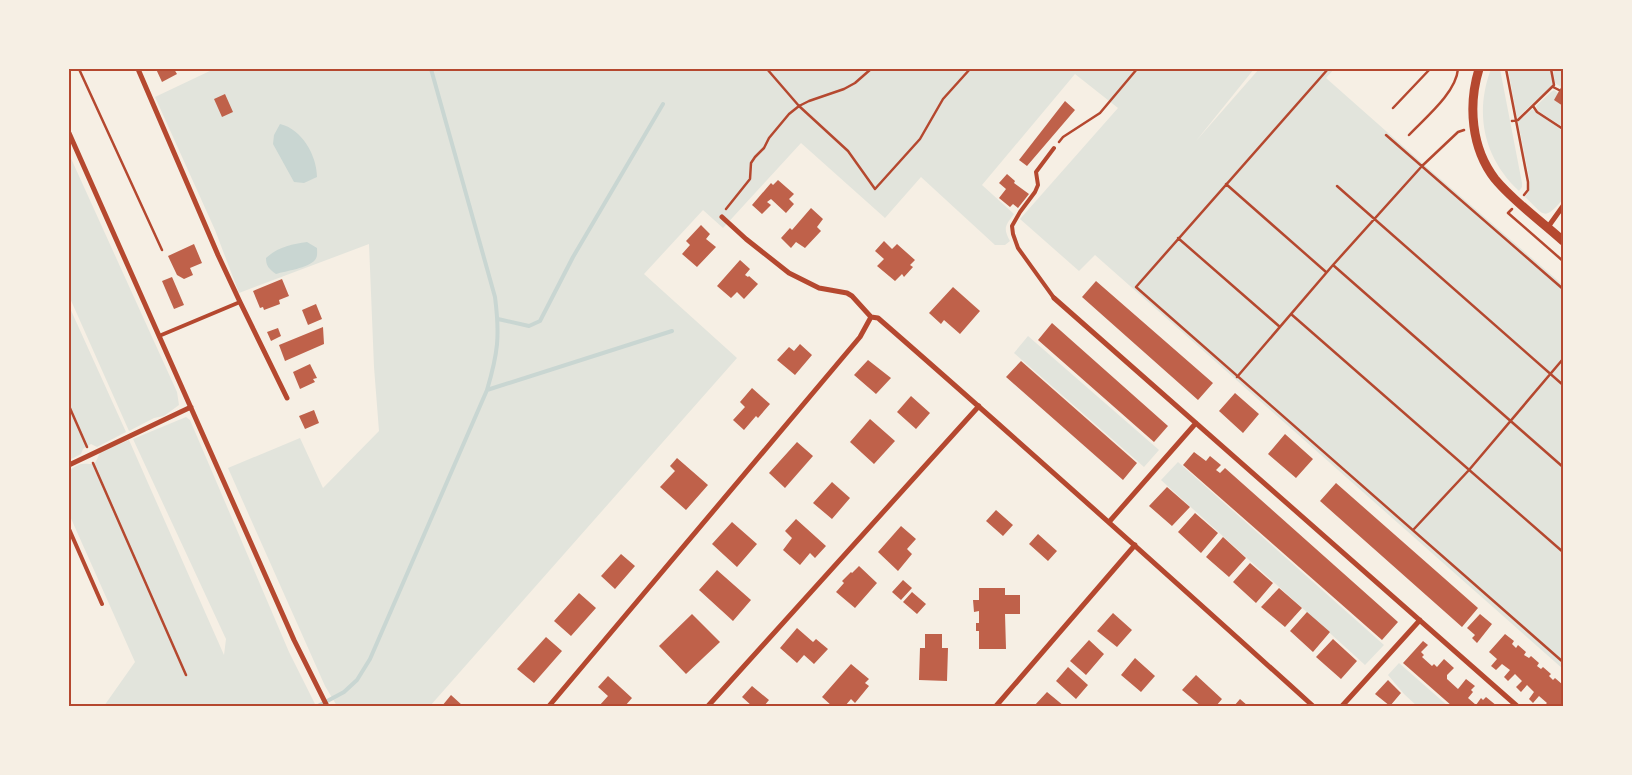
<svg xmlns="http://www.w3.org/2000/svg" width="1632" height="775" viewBox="0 0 1632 775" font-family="Lato,sans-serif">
  <rect width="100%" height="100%" fill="#f6efe4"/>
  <path fill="#e2e4dc" d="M214 69H1254L1196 141 1259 69H1334L1326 78 1421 162 1563 285V669L1095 255 1079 271 1020 219 1118 108 1075 74 982 185 1014 214C1005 226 1003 228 1010 241L1005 245H995L921 177 885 218 801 143 723 228 703 210 644 274 737 358 430 706H337L325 686 228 468 300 438 323 488 379 431 374 367 369 244 239 293 215 230 155 97Z
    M1491 69H1500L1522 183V187L1519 191C1484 158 1474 114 1491 69Z
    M1508 69H1550L1553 85 1517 118Z
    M1553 69H1563V127L1538 111 1536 106 1551 92 1554 90 1558 93 1561 87 1555 83Z
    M1532 109 1563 131V199C1543 223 1544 214 1525 197L1529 191 1530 182 1518 122Z
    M69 154 177 392 179 405 164 416 154 418 129 431 69 296Z
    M69 306 126 432 97 447 91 444 83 449 81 454 69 460Z
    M1028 336 1159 450 1144 467 1014 353Z
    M186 417 190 420 289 652 316 706H104L135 662 69 514V470C72 469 77 465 81 464 94 462 93 470 100 452L129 440 224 655 226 639 133 439Z
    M1178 462 1384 645 1365 665 1161 480Z
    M1399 663 1448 706H1417L1404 694 1388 675Z"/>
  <path fill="#c9d6d2" d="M280 124C302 129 317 156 317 177L304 183 294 182 273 144 274 135Z
    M307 242 317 248C317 252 318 256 315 260 308 268 286 271 276 274 269 269 266 266 266 258 278 247 292 244 307 242Z"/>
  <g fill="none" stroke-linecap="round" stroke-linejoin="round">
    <path stroke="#c9d6d2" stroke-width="4" d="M498 319 529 326 540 321 573 257 663 104
      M487 390 672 331
      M318 706 344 692 357 680 370 659 487 390C498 353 500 336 495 297L431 69"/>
  </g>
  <path fill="#bf614a" d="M156 69H174L177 74 162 82Z
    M1563 84V106L1554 100Z
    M225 94 233 112 222 117 214 99Z
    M1065 101 1075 110 1027 166 1019 160Z
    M1007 174 1015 181 1014 183 1029 194 1018 208 1013 204 1010 207 999 198 1006 189 999 183Z
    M778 180 794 194 789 199 794 204 786 213 771 199 767 202 771 205 762 214 752 205 771 183 773 185Z
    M811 208 823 219 817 227 821 231 805 248 796 242 791 248 781 238 790 228 792 230Z
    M701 225 710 234 706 239 716 247 697 267 682 254 690 245 686 241Z
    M884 241 892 249 897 244 915 260 910 265 913 267 904 277 902 274 895 281 877 266 884 259 875 251Z
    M194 244 202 263 190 268 193 275 184 279 177 275 168 256Z
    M740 260 750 269 745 275 748 277 749 276 758 284 744 299 737 292 731 298 717 286Z
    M172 277 184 305 174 309 162 281Z
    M282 279 289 296 279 300 280 304 264 310 263 307 260 308 253 291Z
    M1096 281 1213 383 1198 400 1082 297Z
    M953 287 980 311 960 334 944 320 941 324 929 313Z
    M316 304 322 319 308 325 302 310Z
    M1052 323 1168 426 1154 442 1038 340Z
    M323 327 324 344 285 361 279 345Z
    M278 328 281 336 271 341 267 332Z
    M800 344 812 355 795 375 777 360 789 347 794 351Z
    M868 360 891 378 876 394 854 375Z
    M1021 361 1137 463 1123 480 1006 377Z
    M310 364 317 378 313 379 315 382 300 389 293 372Z
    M752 388 770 404 758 418 756 416 744 430 733 420 745 407 740 402Z
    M1235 393 1259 414 1243 433 1219 411Z
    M911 396 930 413 916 429 897 412Z
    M314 410 319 423 305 429 299 416Z
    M870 419 895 441 874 464 850 442Z
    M1285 434 1313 459 1296 478 1268 454Z
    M797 442 813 456 785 488 769 473Z
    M1194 452 1206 461 1210 456 1221 465 1216 470 1220 473 1225 468 1398 622 1382 640 1183 465Z
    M677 458 708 485 686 510 660 487 675 471 670 466Z
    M832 482 850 498 832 519 813 503Z
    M1336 483 1478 608 1462 627 1320 501Z
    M1167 487 1190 507 1172 526 1149 506Z
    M996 510 1013 525 1003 536 986 521Z
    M1195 513 1218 533 1201 553 1178 532Z
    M796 519 826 546 815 558 810 553 800 565 783 550 792 538 785 531Z
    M732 522 757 544 737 567 712 544Z
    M901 526 916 539 907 549 912 554 898 571 878 552Z
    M1038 534 1057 551 1048 561 1029 544Z
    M1223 537 1246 558 1229 577 1206 557Z
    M621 554 635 566 615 589 601 576Z
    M1250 563 1273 583 1256 603 1233 582Z
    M859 566 877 583 855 608 836 592 844 583 842 581 851 572 852 573Z
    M717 570 751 600 733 621 699 590Z
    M903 580 912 588 901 600 892 592Z
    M979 588H1005V595H1020V614H1005L1006 649H979V631H976V623H979V611L974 612 973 600H979Z
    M1279 588 1302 608 1285 627 1261 607Z
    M912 592 926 604 917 614 903 602Z
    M579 593 596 608 571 636 554 621Z
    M1307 612 1330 632 1313 652 1290 631Z
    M1113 613 1132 630 1117 647 1097 631Z
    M692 614 720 642 686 674 659 646Z
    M1480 614 1492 624 1477 643 1472 638 1475 635 1467 628Z
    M797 628 813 642 816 639 828 649 814 664 804 655 797 663 780 648Z
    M925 634H942V648H948L947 681 919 680 920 648H925Z
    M1505 634 1514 641 1512 644 1516 648 1518 645 1526 652 1524 655 1529 658 1531 656 1539 663 1537 666 1541 669 1543 667 1551 674 1549 676 1553 680 1555 678 1563 685 1562 687 1563 689V706H1544L1547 703 1539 696 1533 703 1529 699 1534 692 1527 685 1521 692 1516 687 1522 681 1515 674 1508 681 1504 677 1510 670 1502 664 1496 670 1491 666 1497 659 1489 652Z
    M546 637 562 651 534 683 517 669Z
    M1333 639 1357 661 1341 679 1316 657Z
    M1089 640 1104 654 1086 675 1070 661Z
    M1423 641 1428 645 1421 652 1424 655 1422 657 1432 666 1434 664 1437 667 1444 659 1454 668 1447 675V679L1458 689 1466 679 1475 686 1471 690 1473 692 1468 698 1476 705 1481 698 1483 700 1486 697 1497 706H1452L1403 663Z
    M1135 658 1155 676 1141 692 1121 675Z
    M851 664 869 679 865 683 869 686 855 703 851 699 845 706H832L822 697Z
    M1068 667 1088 685 1076 699 1056 681Z
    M1196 675 1222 699 1216 706H1201L1182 690Z
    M608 676 632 698 625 706H599L608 696 598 687Z
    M1388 680 1401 693 1390 706 1375 694Z
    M752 686 769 700 764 706H752L742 697Z
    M1047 692 1064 706H1034Z
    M451 695 463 706H442Z
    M1240 699 1248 706H1234Z"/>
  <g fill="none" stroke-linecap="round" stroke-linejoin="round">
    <path stroke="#b5482f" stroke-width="2.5" d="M79 69 162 250
      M767 69 799 106 848 151 875 189 920 139 943 99 970 69
      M1328 69 1136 287 1563 662
      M1506 69 1528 182V190L1524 195
      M1553 87 1559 90
      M1533 106 1537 112 1563 129
      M1393 108 1430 69
      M1512 121 1518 120 1554 85 1551 69
      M1386 135 1563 289
      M1409 135C1425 118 1456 93 1458 69
      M1059 142 1063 137 1100 113 1137 69
      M1226 184 1326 272
      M1337 186 1563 385
      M726 209 750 179 751 163 755 157 764 148 769 138 789 114 799 106 809 101 844 89 855 83 871 69
      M1512 209 1508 213 1563 261
      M1178 238 1280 327
      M1333 265 1563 467
      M1291 314 1563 552
      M1237 377 1333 265 1422 166 1458 132 1464 130
      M69 406 87 447
      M93 463 186 675
      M1414 529 1469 470 1563 359"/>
    <path stroke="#b5482f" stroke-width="4" d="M1054 148 1036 172 1038 185 1035 192 1020 212 1012 226 1013 234 1018 248 1054 298
      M159 336 240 302
      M69 529 102 604"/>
    <path stroke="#b5482f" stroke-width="5" d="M138 69 218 255 240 302 287 398
      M69 133 294 640 327 706
      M722 217 746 239 789 273 819 288 847 293 852 296 871 317
      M1548 227 1563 206
      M1054 298 1517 706
      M871 317 878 318C1025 446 1169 576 1313 706
      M69 465 191 407
      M1109 522 1196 423
      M549 706 860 337 871 317
      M708 706 979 406
      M996 706 1135 545
      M1342 706 1420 620"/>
    <path stroke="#b5482f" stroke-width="9" d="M1479 69C1468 105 1471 148 1495 179 1514 202 1541 221 1563 241"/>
  </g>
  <rect width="1632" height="775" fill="none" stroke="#f6efe4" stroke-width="140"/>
  <rect x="70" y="70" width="1492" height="635" fill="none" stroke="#b5482f" stroke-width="2"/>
</svg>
